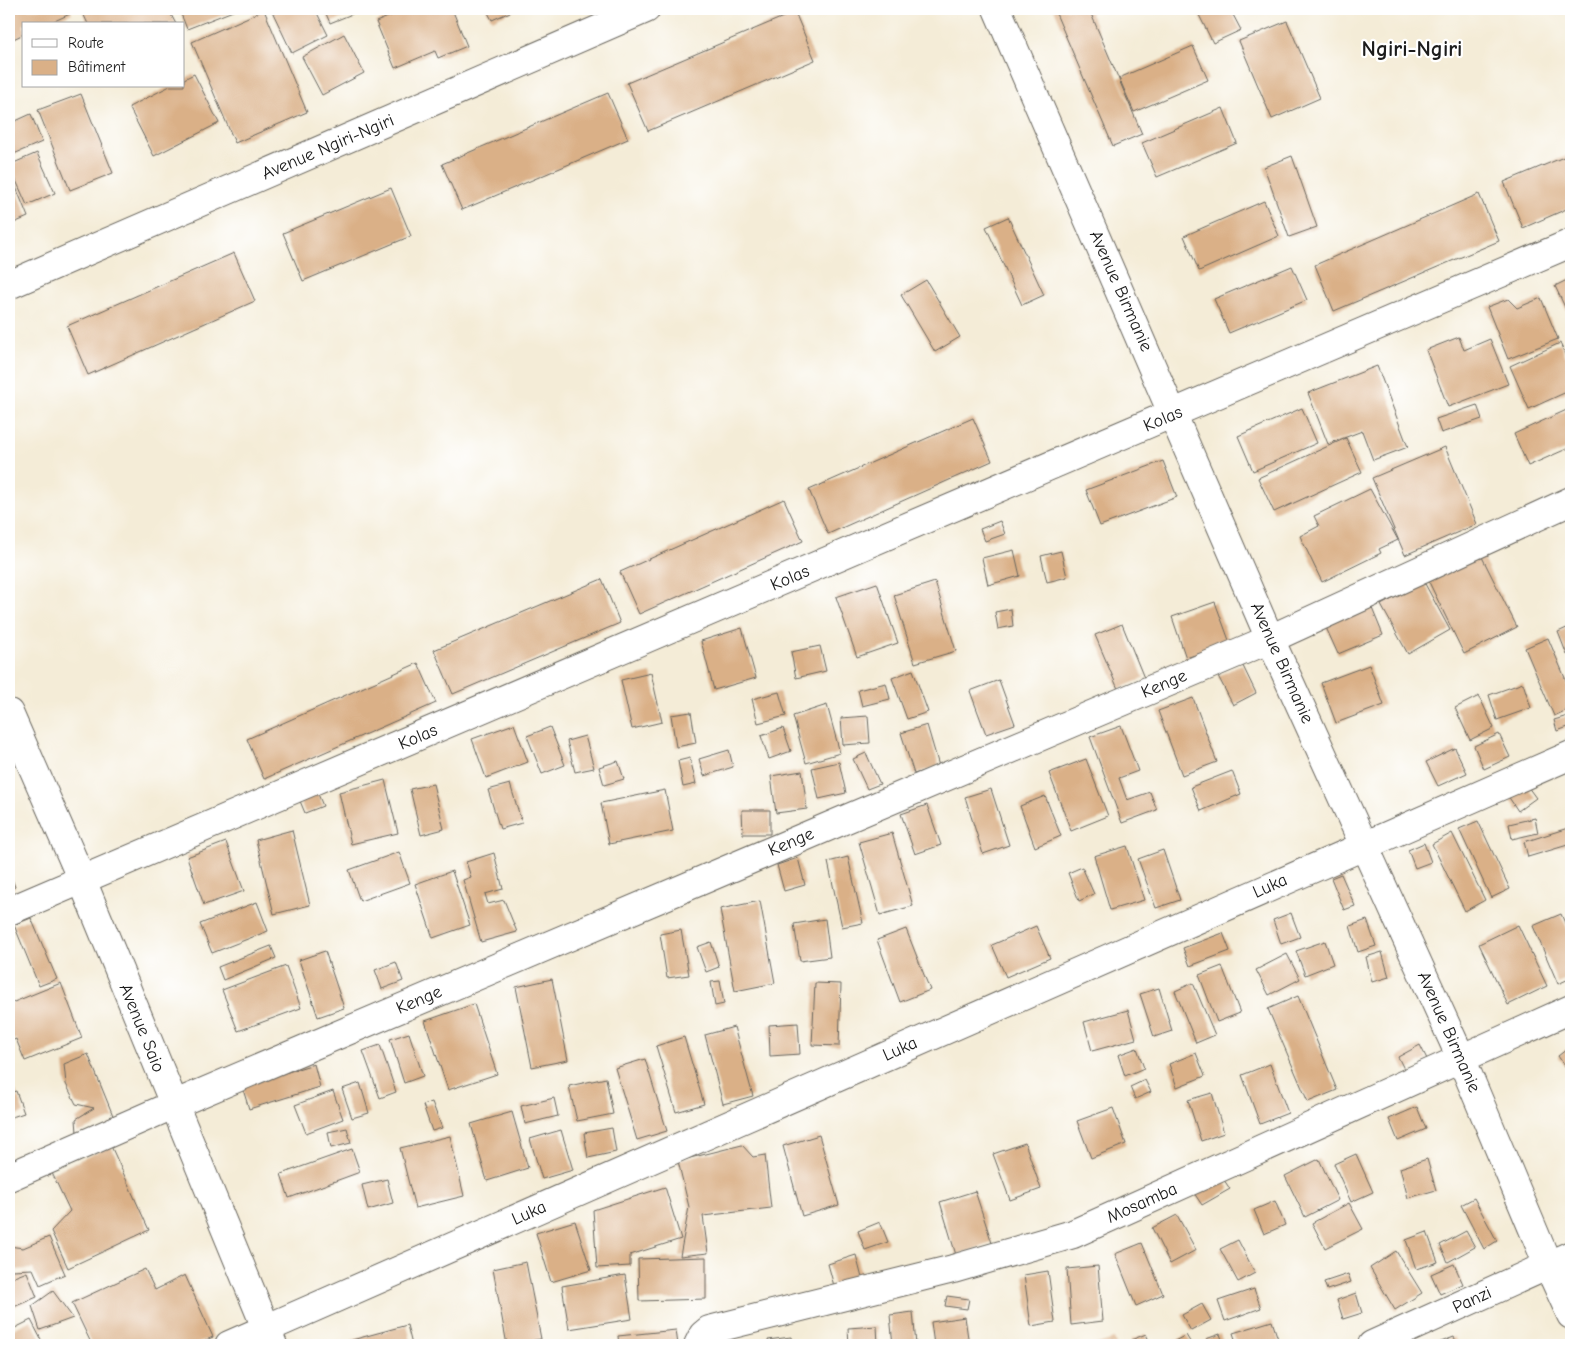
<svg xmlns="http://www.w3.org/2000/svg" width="1580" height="1354" viewBox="0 0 1580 1354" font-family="'Comic Neue',sans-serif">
  <rect width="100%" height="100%" fill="#fff"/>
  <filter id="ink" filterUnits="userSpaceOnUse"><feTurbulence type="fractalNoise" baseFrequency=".02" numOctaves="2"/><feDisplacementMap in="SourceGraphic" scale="10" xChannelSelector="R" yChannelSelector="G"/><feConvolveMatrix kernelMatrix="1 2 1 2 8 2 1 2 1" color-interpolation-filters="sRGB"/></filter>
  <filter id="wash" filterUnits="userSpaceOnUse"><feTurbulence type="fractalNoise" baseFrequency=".0096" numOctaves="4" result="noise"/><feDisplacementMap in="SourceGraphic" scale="20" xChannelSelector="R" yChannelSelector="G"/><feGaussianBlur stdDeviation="1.12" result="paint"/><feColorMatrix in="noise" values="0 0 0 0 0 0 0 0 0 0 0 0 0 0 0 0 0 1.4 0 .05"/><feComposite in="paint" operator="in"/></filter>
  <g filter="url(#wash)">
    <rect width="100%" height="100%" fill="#f4ecd7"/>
    <g id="blocks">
      <path fill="#dab087" d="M9 9H70L72 13 48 24H24V34L9 41Z
        M81 9H122L125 13 133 9H168L176 24H88Z
        M179 9H238L187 29Z
        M271 9H315L328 35 292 53Z
        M324 9H356L357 12 330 23Z
        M407 9H452L467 46 438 58 435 51 395 68 376 22Z
        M486 9H517L492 20Z
        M1054 9H1089L1142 134 1113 146Z
        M1196 9H1230L1241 30 1213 43Z
        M264 10 307 112 235 143 192 42Z
        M795 12 815 60 648 131 627 83Z
        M1287 21 1320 98 1272 119 1239 41Z
        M344 34 364 73 322 95 302 57Z
        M1193 46 1208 80 1134 112 1119 78Z
        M194 74 219 123 154 156 129 107 170 86H184V79Z
        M608 93 628 139 462 210 442 164Z
        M81 94 113 173 70 190 38 110Z
        M1223 108 1237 143 1157 177 1142 143Z
        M31 114 42 142 9 156V124Z
        M37 153 55 193 27 205 9 165Z
        M1571 154V207L1523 228 1504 182Z
        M1292 156 1317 227 1289 237 1264 167Z
        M9 170 28 217 9 225Z
        M391 188 411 236 303 281 283 233Z
        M1479 194 1499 241 1334 311 1315 265Z
        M1264 201 1279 236 1199 271 1184 236Z
        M1008 217 1044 295 1022 305 986 227Z
        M234 253 255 301 88 375 67 326Z
        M1292 266 1307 300 1229 333 1214 299Z
        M1571 278V320L1555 286Z
        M926 280 960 337 935 352 901 295Z
        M1541 298 1558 339 1508 359 1487 307 1508 299 1517 308Z
        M1459 337 1464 350 1490 339 1508 384 1448 407 1426 350Z
        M1560 343 1571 368V390L1529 409 1510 366Z
        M1377 366 1408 447 1373 460 1362 431 1328 444 1308 393Z
        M1477 405 1482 419 1441 433 1436 419Z
        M1302 408 1317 443 1253 471 1238 436Z
        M1571 408V447L1528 466 1514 434Z
        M973 418 992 461 828 534 809 490Z
        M1346 438 1362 472 1274 512 1258 478Z
        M1445 447 1477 524 1405 555 1372 478Z
        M1163 461 1177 497 1100 526 1086 490Z
        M1370 489 1398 540 1379 549 1381 553 1322 582 1300 536 1319 526 1314 516Z
        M784 499 803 541 639 614 620 572Z
        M1000 521 1005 534 985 541 980 529Z
        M1014 550 1020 576 988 585 982 558Z
        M1061 551 1067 577 1047 582 1041 556Z
        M1481 555 1517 627 1464 654 1429 582Z
        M602 579 620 623 453 694 434 650Z
        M935 582 956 651 915 663 894 595Z
        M1424 582 1450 630 1408 654 1381 605Z
        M877 583 898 643 857 657 836 597Z
        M1369 601 1383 635 1338 654 1323 621Z
        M1215 602 1230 643 1186 658 1172 617Z
        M1011 609 1013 626 998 629 995 612Z
        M1122 624 1144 678 1118 689 1095 635Z
        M1571 626V653L1567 655 1558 632Z
        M742 628 756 678 714 690 701 641Z
        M1548 638 1571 692V708L1554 716 1525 648Z
        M820 646 826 671 796 678 791 652Z
        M418 663 436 703 264 779 247 739Z
        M1242 664 1256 693 1233 705 1218 676Z
        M1369 665 1384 705 1336 723 1321 683Z
        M913 670 928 712 907 719 892 678Z
        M651 673 662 722 632 729 621 680Z
        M999 680 1015 724 986 734 970 691Z
        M886 683 890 699 862 706 858 690Z
        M1523 683 1531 708 1497 720 1489 695Z
        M779 692 786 716 758 723 752 699Z
        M1479 696 1494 728 1470 740 1455 708Z
        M1193 698 1217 762 1182 775 1158 711Z
        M827 705 840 753 806 763 793 716Z
        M691 712 696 743 676 747 671 715Z
        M1571 715V726L1557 731 1554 720Z
        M868 716 870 743 843 745 841 718Z
        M514 724 528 762 486 778 472 739Z
        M927 725 939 766 914 774 901 733Z
        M1121 726 1138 771 1119 778 1127 800 1150 792 1157 810 1122 823 1090 737Z
        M550 727 565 765 542 774 527 736Z
        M783 728 791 751 769 759 761 736Z
        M1499 734 1510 757 1484 769 1474 746Z
        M585 736 594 768 575 772 567 741Z
        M1455 748 1467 773 1438 786 1426 762Z
        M729 750 733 767 704 776 699 759Z
        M866 753 880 784 867 789 853 759Z
        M690 758 696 784 683 787 678 761Z
        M1086 759 1108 816 1071 831 1049 773Z
        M618 761 624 779 604 785 599 767Z
        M839 762 846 793 819 799 812 768Z
        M802 771 807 809 776 813 771 776Z
        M1232 771 1241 794 1201 811 1191 787Z
        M385 780 398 833 351 844 339 792Z
        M1525 783 1536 798 1518 811 1508 796Z
        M433 784 444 829 421 835 410 789Z
        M510 784 522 823 500 829 488 790Z
        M991 789 1009 845 983 854 965 797Z
        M665 790 673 831 609 844 601 803Z
        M318 794 323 806 305 813 300 801Z
        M1045 796 1061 836 1035 847 1020 806Z
        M927 805 941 845 915 854 901 814Z
        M742 810H770V834H743Z
        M1535 818 1538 833 1512 839 1509 824Z
        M1478 821 1510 889 1491 898 1459 829Z
        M1568 828 1571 844 1528 857 1524 842Z
        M292 830 310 905 274 914 256 840Z
        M892 833 913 906 880 915 859 842Z
        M1452 833 1485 900 1465 911 1432 844Z
        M226 842 244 891 204 905 187 857Z
        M1424 843 1431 862 1415 868 1408 850Z
        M1127 846 1144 900 1110 910 1094 856Z
        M1163 850 1180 900 1156 908 1138 859Z
        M399 852 410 883 360 901 349 870Z
        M494 853 503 889 485 894 488 904 504 900 517 932 481 942 463 880 471 877 466 862Z
        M848 857 863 923 842 927 828 862Z
        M798 858 805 885 784 891 777 865Z
        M1082 867 1094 894 1079 901 1068 873Z
        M9 871 15 887 9 890Z
        M452 871 470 925 433 938 415 884Z
        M1341 874 1355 906 1344 910 1331 878Z
        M760 901 775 983 735 991 720 909Z
        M257 902 268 931 212 953 200 924Z
        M1291 913 1300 937 1281 944 1273 920Z
        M1561 914 1571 937V978L1558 984 1533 926Z
        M31 918 57 979 39 986 14 925Z
        M825 919 830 957 800 961 794 924Z
        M1367 920 1376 946 1358 952 1350 926Z
        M1518 925 1547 986 1508 1005 1479 944Z
        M1036 926 1050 958 1006 977 992 945Z
        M906 929 930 990 900 1002 877 940Z
        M681 930 689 975 667 978 660 934Z
        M1223 933 1230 951 1190 966 1183 948Z
        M1325 941 1333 964 1305 975 1296 951Z
        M711 942 719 967 706 972 697 947Z
        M271 946 276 958 223 980 218 967Z
        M325 951 344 1008 318 1017 299 960Z
        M1382 952 1389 977 1372 982 1366 957Z
        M1287 954 1300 979 1269 995 1256 970Z
        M396 962 403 981 382 989 375 970Z
        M286 966 301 1008 238 1031 222 990Z
        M1222 966 1240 1013 1217 1022 1199 975Z
        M552 979 568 1060 532 1067 516 987Z
        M720 981 724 1004 715 1006 711 982Z
        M61 983 82 1038 25 1061 16 1039 9 1042V1004Z
        M815 983 841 984 839 1046 812 1045Z
        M1193 983 1215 1035 1196 1043 1175 991Z
        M1159 988 1172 1031 1154 1037 1140 994Z
        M1298 996 1337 1090 1308 1102 1268 1009Z
        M474 1004 497 1074 448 1090 425 1021Z
        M1128 1010 1136 1039 1092 1051 1084 1022Z
        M798 1023 800 1054 770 1056 769 1025Z
        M734 1027 753 1096 723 1104 705 1035Z
        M409 1033 423 1076 404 1083 390 1039Z
        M684 1037 704 1104 676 1112 656 1046Z
        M380 1045 396 1092 380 1098 363 1051Z
        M1420 1045 1427 1059 1405 1071 1398 1057Z
        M1571 1046V1075L1558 1056Z
        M1137 1048 1144 1068 1125 1076 1118 1055Z
        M1196 1053 1205 1076 1177 1087 1169 1064Z
        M88 1054 114 1118 77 1133 76 1119 94 1108 76 1104 66 1084 64 1064Z
        M645 1059 667 1131 637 1140 615 1068Z
        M314 1064 320 1087 249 1109 242 1086Z
        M1270 1064 1288 1113 1260 1124 1242 1075Z
        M606 1078 613 1114 577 1121 569 1086Z
        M1145 1080 1151 1092 1135 1099 1130 1087Z
        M360 1083 369 1113 352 1118 342 1089Z
        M16 1091 24 1113 9 1118V1093Z
        M333 1091 343 1119 306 1133 295 1105Z
        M1212 1093 1224 1133 1201 1141 1188 1100Z
        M554 1098 558 1116 525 1124 521 1106Z
        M432 1102 442 1128 432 1131 423 1105Z
        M1417 1107 1426 1129 1398 1141 1389 1119Z
        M1113 1108 1126 1144 1091 1158 1077 1121Z
        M512 1112 528 1168 487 1181 471 1124Z
        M347 1128 351 1143 331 1148 328 1132Z
        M612 1128 616 1152 588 1158 584 1133Z
        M561 1130 573 1170 542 1179 530 1139Z
        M819 1135 839 1205 802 1216 783 1146Z
        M450 1136 464 1196 415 1208 400 1148Z
        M1025 1143 1041 1189 1010 1200 993 1154Z
        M742 1145 753 1157 765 1155 771 1208 703 1216 708 1253 680 1256 689 1207 678 1161Z
        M111 1146 149 1230 68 1268 51 1231 70 1211 52 1173Z
        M352 1149 360 1172 289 1198 281 1174Z
        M1356 1154 1373 1192 1351 1202 1334 1164Z
        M1319 1159 1338 1200 1305 1217 1285 1176Z
        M1427 1159 1436 1190 1408 1198 1400 1168Z
        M1222 1177 1230 1189 1202 1205 1194 1193Z
        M387 1179 393 1203 368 1210 362 1185Z
        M665 1187 681 1239 630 1255V1266L597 1268 593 1210Z
        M975 1191 992 1243 956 1255 940 1202Z
        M1474 1198 1497 1241 1484 1249 1461 1205Z
        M1275 1201 1285 1225 1264 1234 1254 1210Z
        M1349 1203 1363 1229 1325 1248 1312 1223Z
        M1177 1215 1196 1250 1170 1264 1152 1228Z
        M575 1221 591 1270 551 1282 536 1233Z
        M880 1222 888 1242 865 1250 858 1231Z
        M1466 1231 1475 1247 1448 1262 1440 1245Z
        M1427 1232 1438 1262 1416 1269 1406 1240Z
        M49 1237 65 1274 40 1285 33 1269 12 1270 9 1262V1246L23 1248Z
        M1238 1240 1255 1273 1238 1282 1220 1249Z
        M1142 1243 1163 1294 1136 1306 1115 1254Z
        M1396 1251 1422 1293 1395 1310 1370 1268Z
        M856 1255 862 1278 834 1286 828 1264Z
        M706 1257V1299L639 1301 638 1259Z
        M526 1262 541 1339 507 1345 493 1269Z
        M1454 1264 1463 1284 1440 1294 1431 1274Z
        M1098 1266 1103 1321 1071 1325 1067 1269Z
        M145 1269 155 1290 185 1275 213 1337 195 1345H92L72 1303Z
        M1048 1271 1055 1322 1031 1326 1024 1275Z
        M27 1272 37 1297 9 1309V1279Z
        M1348 1274 1351 1282 1327 1290 1324 1282Z
        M625 1275 632 1319 569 1329 562 1286Z
        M1254 1289 1261 1308 1225 1321 1218 1301Z
        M53 1291 73 1318 40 1330 32 1306Z
        M1356 1293 1362 1313 1343 1319 1337 1300Z
        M947 1296 969 1299 967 1309 945 1306Z
        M1202 1304 1211 1320 1191 1331 1182 1315Z
        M913 1312 916 1345H893L890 1315Z
        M965 1317 969 1345H934L931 1322Z
        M31 1320 44 1345H9V1331Z
        M1272 1321 1280 1345H1237L1233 1333Z
        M407 1325 412 1345H353L352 1340Z
        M877 1326 878 1345H849L848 1328Z
        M676 1330 678 1345H619L618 1336Z
        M1146 1334 1151 1345H1133L1131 1340Z
        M1220 1334 1224 1345H1208L1206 1339Z
        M1186 1335 1192 1345H1172L1171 1343Z
        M791 1337 792 1345H769L768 1340Z
        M1454 1337 1458 1345H1433Z
        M1114 1339 1116 1345H1094Z"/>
    </g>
  </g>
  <g filter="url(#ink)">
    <use href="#blocks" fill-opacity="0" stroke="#68655d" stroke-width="1"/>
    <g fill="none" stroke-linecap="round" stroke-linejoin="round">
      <defs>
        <path id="minor" d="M997 9 1270 639 1461 1058 1548 1265 1571 1315
          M9 285 646 9
          M9 713 82 880 273 1345
          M9 911 1571 243
          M9 1177 173 1105 1270 639 1571 501
          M229 1345 1571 755
          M698 1345 703 1335 709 1330 953 1269 1073 1234 1571 1009
          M1372 1345 1571 1255"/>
      </defs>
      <use href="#minor" stroke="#68655d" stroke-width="30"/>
      <use href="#minor" stroke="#fff" stroke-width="28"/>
    </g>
  </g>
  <g text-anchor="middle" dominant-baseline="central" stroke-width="4.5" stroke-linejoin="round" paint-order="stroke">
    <g font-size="18" fill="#1c1c1c" stroke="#fff">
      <text transform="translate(328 147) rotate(-23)">Avenue Ngiri-Ngiri</text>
      <text transform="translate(1121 291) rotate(66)">Avenue Birmanie</text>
      <text transform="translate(1163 419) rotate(-23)">Kolas</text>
      <text transform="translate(790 578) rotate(-23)">Kolas</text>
      <text transform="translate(1282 663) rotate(66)">Avenue Birmanie</text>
      <text transform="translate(1164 684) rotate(-23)">Kenge</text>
      <text transform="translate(418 737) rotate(-23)">Kolas</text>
      <text transform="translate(791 842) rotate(-23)">Kenge</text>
      <text transform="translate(1270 886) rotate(-24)">Luka</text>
      <text transform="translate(419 1000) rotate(-23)">Kenge</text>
      <text transform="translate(142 1028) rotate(68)">Avenue Saio</text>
      <text transform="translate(1449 1032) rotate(66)">Avenue Birmanie</text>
      <text transform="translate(900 1049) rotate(-24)">Luka</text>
      <text transform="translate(1142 1203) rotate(-24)">Mosamba</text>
      <text transform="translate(529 1213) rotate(-24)">Luka</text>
      <text transform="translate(1472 1300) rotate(-25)">Panzi</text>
    </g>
    <g font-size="22" font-weight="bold" fill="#1c1c1c" stroke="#fff">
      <text x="1412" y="49">Ngiri-Ngiri</text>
    </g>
  </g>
  <rect width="1580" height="1354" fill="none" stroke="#fff" stroke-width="30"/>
  <rect x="22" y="22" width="162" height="65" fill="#ffffff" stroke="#a4a4a4"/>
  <rect x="32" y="39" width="25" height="8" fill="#ffffff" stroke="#a4a4a4"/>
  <text x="68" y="48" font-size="15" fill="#1c1c1c">Route</text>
  <rect x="32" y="60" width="25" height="15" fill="#dab087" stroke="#a4a4a4"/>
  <text x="68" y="72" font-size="15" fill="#1c1c1c">Bâtiment</text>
</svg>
